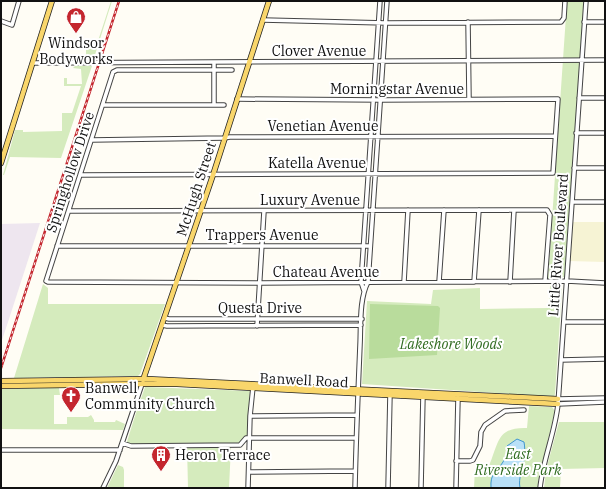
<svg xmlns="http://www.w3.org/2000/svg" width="606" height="489" viewBox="0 0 606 489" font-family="'IBM Plex Serif',serif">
  <rect width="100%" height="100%" fill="#fffdf5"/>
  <path fill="#eee6ef" d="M40 223 9 319 1 343V224Z"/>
  <path fill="#f6f3d4" d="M570 222H605V262L568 261Z"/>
  <path fill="#d5ebbd" d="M111 1H112L94 58H86V44H97Z
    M567 1H586L567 277 548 278Z
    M75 66H92L61 158 10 157 4 175H3L15 130H23V132L62 131V113H72L81 86H64V78H67V84H82L81 69 73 68Z
    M43 284 48 288V304H165L140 374 138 376 14 378Z
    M557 285 562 289 555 394 554 397 362 384 367 301 431 304 433 290 480 288V309L549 308 550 286Z
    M51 387 59 388 60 395H54V424H67V417H88L91 415 94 420V422H115L116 420 125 424 123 430 1 429 2 389Z
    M145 387 250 391 247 438 240 445 231 446 229 488H188L187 446 126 445 134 419Z
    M529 406 552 407 555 411 538 482V488H474L475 468 478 462 487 467 489 466C499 442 497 427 527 428Z
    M559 422H605V468L561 469 560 488H544L546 470Z
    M118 465 123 467 124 470V488H107Z"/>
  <path fill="#b9dc9c" d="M370 304 438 306 440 308 437 355 369 359Z"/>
  <path fill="#b9e0f7" stroke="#3f96cf" d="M517 439 524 442C525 447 525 453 524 459 523 470 518 477 520 488H491C490 473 496 473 503 462 506 457 507 451 507 446Z"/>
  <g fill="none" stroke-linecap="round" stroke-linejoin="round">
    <defs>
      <path id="minor" d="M263 20 386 23 561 22 564 18 565 1
        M1 21 12 25 19 1
        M468 22 469 99
        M584 22H605
        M214 62V105
        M33 63 605 60
        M232 70H117L113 72 46 281 48 282 260 283 567 281 605 283
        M579 98H605
        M103 105H224
        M576 133H605
        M92 140 224 138 230 137 555 136
        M574 168H605
        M80 175 553 173 558 99 380 100 237 99
        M572 202H605
        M69 211 547 210 550 215 545 281
        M57 246H370
        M404 282 408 210
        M439 282 444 210
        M474 282 479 210
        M510 282 514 210
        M364 291 361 282 380 1
        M165 318 169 319H362
        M564 322H605
        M162 325 167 326 361 325
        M257 326 264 211
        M561 360 605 359
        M558 399 605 398
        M558 404 605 402
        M250 416 356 415
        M122 443 131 446 240 445 246 438H356
        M1 450H120
        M456 461H470L473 460 480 446 481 432 485 425 505 411 524 410
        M249 472 355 471
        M103 488 116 461 142 384
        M248 488 250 416 253 387
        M355 488C356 440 358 393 360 345 361 326 359 299 368 282L387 1
        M388 488 390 394
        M421 488 423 395
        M456 488 458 398
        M540 488C543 459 555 433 558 404L586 1"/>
      <path id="major" d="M1 163 52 1
        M143 380 213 175 269 1
        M1 381 148 379 558 399
        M1 386 142 384H177L558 404"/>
    </defs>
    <use href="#minor" stroke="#444" stroke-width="5.5"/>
    <use href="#major" stroke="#222" stroke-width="6"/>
    <use href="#minor" stroke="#fff" stroke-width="3.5"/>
    <use href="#major" stroke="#f9d66b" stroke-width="4.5"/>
    <defs>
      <path id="rail" d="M1 368 119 1"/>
    </defs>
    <use href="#rail" stroke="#c4262e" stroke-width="2.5"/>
    <use href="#rail" stroke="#fff" stroke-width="1" stroke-dasharray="3" stroke-linecap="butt"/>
  </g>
  <defs>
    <symbol id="shop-pin" viewBox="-11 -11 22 30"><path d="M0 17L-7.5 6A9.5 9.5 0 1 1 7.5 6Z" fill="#c4262e" stroke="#fff"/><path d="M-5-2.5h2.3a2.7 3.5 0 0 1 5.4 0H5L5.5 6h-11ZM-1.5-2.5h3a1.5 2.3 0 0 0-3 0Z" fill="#fff"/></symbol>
    <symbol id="church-pin" viewBox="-11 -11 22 30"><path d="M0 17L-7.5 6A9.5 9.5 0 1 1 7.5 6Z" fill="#c4262e" stroke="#fff"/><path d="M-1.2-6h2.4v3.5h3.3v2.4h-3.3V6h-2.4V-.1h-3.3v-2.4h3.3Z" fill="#fff"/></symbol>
    <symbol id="building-pin" viewBox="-11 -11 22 30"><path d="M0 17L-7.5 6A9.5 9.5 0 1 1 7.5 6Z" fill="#c4262e" stroke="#fff"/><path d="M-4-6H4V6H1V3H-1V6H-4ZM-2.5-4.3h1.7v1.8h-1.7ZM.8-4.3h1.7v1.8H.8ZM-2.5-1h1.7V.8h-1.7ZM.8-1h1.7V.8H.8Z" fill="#fff"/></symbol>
  </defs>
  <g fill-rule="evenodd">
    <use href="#shop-pin" x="65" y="6" width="22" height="30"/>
    <use href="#church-pin" x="60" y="385" width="22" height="30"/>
    <use href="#building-pin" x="150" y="444" width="22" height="30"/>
  </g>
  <g text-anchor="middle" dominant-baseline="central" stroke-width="4" stroke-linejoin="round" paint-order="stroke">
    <g font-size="14" fill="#111" stroke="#fff" text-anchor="start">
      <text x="76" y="43" text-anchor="middle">Windsor<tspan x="76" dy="16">Bodyworks</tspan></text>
      <text x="85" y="388">Banwell<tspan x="85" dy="16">Community Church</tspan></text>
      <text x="175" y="455">Heron Terrace</text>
    </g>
    <g font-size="14" fill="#111" stroke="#fff">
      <text x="319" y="51">Clover Avenue</text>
      <text x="397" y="89">Morningstar Avenue</text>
      <text x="323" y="126">Venetian Avenue</text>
      <text x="317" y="163">Katella Avenue</text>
      <text transform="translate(70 172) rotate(-72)">Springhollow Drive</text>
      <text transform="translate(196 189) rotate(-72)">McHugh Street</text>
      <text x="310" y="200">Luxury Avenue</text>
      <text x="262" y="235">Trappers Avenue</text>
      <text transform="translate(558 245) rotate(-86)">Little River Boulevard</text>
      <text x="326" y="272">Chateau Avenue</text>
      <text x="260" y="308">Questa Drive</text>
      <text transform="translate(304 380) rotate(3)">Banwell Road</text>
    </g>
    <g font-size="14" font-style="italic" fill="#2f6b1f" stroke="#fff">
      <text x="451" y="344">Lakeshore Woods</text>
      <text x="518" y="454">East<tspan x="518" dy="16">Riverside Park</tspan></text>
    </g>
  </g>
  <rect width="606" height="489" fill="none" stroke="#111111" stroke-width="4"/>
</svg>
